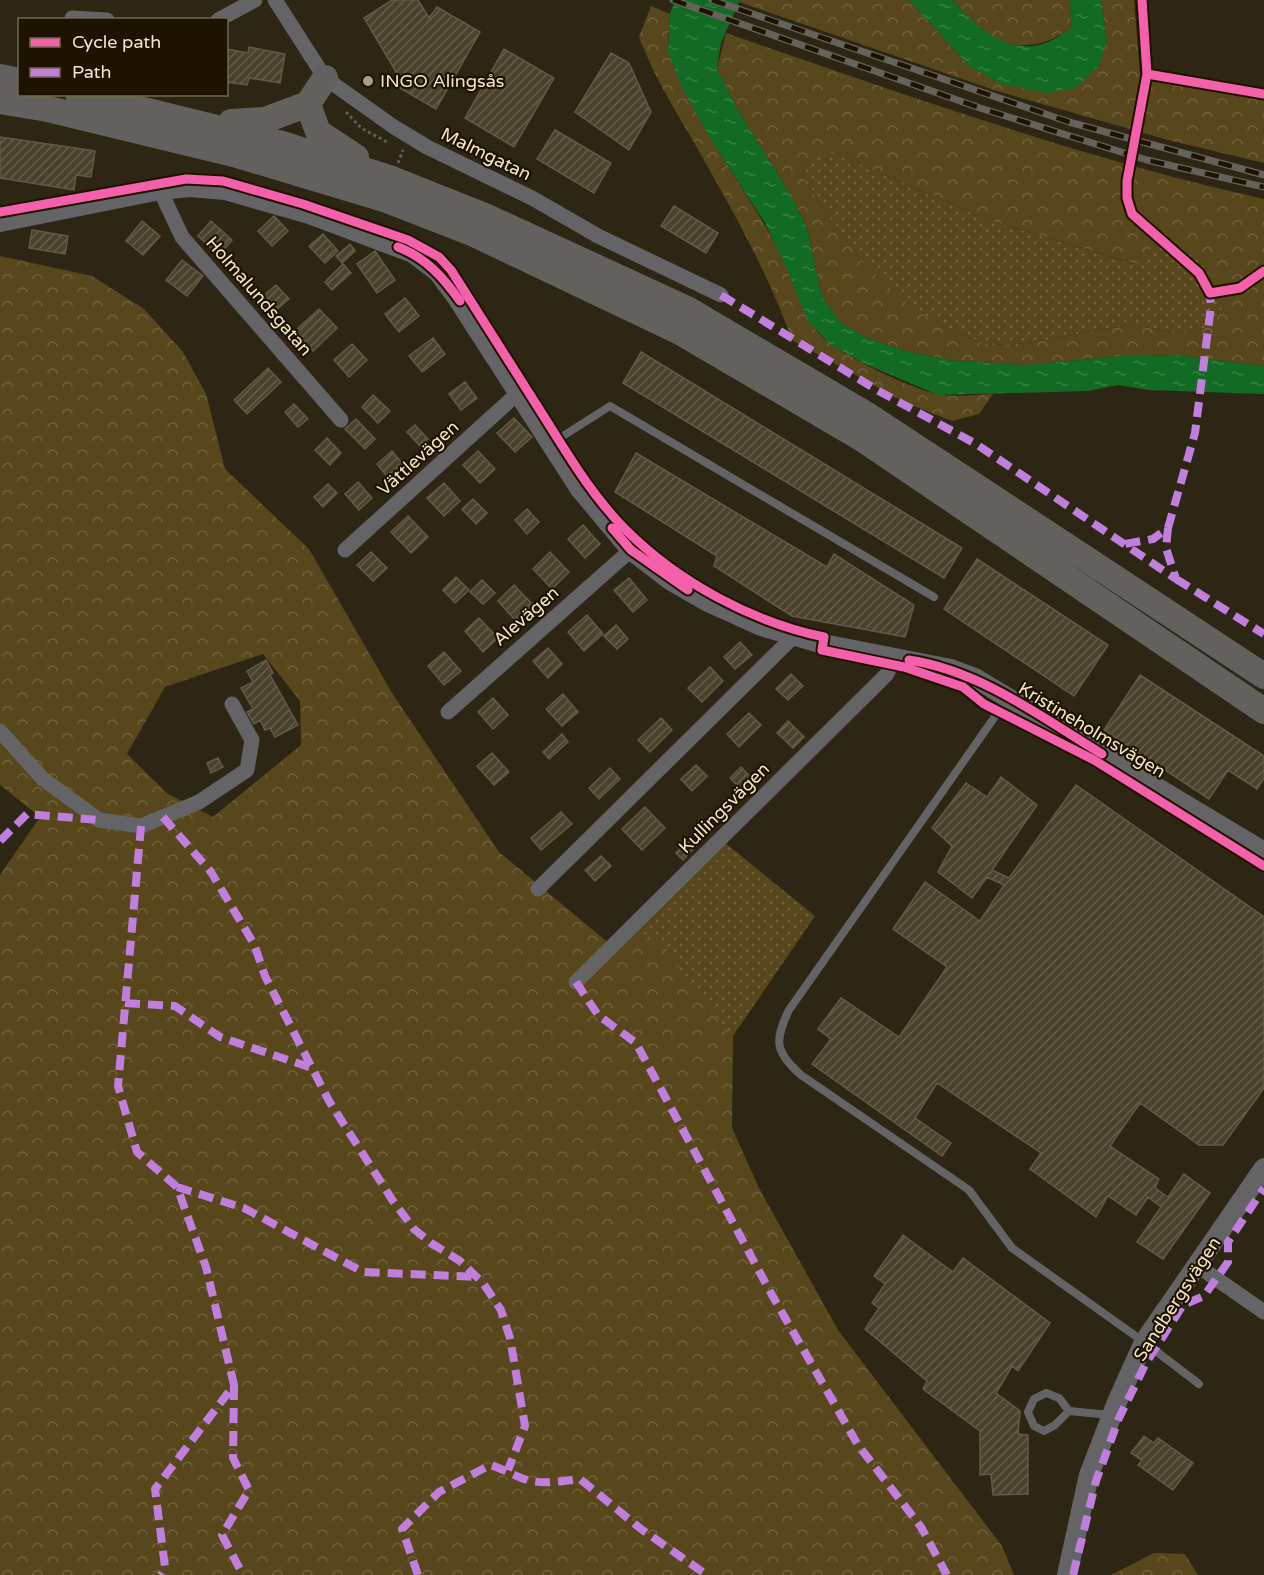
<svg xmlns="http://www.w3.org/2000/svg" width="1264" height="1575" viewBox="0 0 1264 1575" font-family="'Varela Round',sans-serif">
  <defs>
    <pattern id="grass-dots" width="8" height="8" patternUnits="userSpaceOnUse" patternTransform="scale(1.5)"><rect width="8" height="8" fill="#58461c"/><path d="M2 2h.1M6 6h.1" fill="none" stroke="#70613c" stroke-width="1.8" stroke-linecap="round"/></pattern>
    <pattern id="forest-crowns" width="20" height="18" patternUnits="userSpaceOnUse" patternTransform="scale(1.5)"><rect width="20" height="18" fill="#58461c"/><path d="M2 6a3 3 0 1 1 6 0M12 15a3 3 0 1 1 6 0" fill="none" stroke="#70613c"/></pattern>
    <pattern id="water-ripples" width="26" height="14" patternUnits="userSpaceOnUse" patternTransform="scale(1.5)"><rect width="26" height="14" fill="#126a25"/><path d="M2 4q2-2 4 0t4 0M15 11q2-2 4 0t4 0" fill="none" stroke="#357f43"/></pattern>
    <pattern id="building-hatch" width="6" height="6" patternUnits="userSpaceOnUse" patternTransform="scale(1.5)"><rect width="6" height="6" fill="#4b422e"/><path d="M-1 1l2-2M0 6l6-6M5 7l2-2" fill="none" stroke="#655d4b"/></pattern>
  </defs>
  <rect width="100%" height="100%" fill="#2e2614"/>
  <path fill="url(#grass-dots)" d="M835 153 985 219 1135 264 1159 239C1197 254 1211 266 1224 306 1219 312 1213 322 1206 327 1186 342 1148 323 1126 326 1082 331 1039 345 995 345 986 345 977 340 969 337 893 311 842 241 802 175L810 154Z
    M724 842 815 916 733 1036 636 930Z"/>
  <path fill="url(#forest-crowns)" fill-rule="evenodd" d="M740 0H909L969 66 1107 42 1101 0H1134L1140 74 1264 100V163L1168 140 997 91 739 2Z
    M953 0H1070L1071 27C1045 50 1005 52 978 28 969 20 961 9 953 0Z
    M651 6 670 14C670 26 666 43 670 54 695 130 753 193 786 266 799 294 804 325 831 344 851 359 913 390 938 394 955 398 976 394 993 394L979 414 952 421 906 403 792 340C767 270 729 204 692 139 672 105 653 74 639 37Z
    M726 33C903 94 1081 158 1264 199V366L1184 356 1135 355 1023 365 949 360 909 352 867 338 841 323 822 297 807 228 792 197 738 110 717 68ZM835 153 985 219 1136 264 1159 239C1197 254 1211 266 1224 306 1219 312 1213 322 1206 327 1186 342 1148 323 1126 326 1082 331 1039 345 995 345 986 345 977 340 969 337 894 311 842 241 802 175L810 155Z
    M0 256 92 276 144 309 183 352 206 394 225 469 309 549 392 693 499 852 611 945 636 930 663 944 698 995 733 1036 732 1128 759 1188 838 1330 1002 1546 1014 1575H0V875L40 817 0 785ZM263 654 300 701 301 745 213 817 168 794 127 754 165 687Z
    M1154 1553 1185 1554 1198 1575H1111Z"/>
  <path fill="url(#water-ripples)" d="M675 0H740L721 43 717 68 738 110 792 197 807 228 822 297 841 323 867 338 909 352 949 360 1023 365 1135 355 1184 356 1264 366V394L1149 390 1118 385 1088 391 938 395 863 363 830 344 808 321 785 265 765 223 710 138 681 86 668 51 670 14Z
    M909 0H953C985 38 1027 67 1071 27L1070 0H1101L1107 42 1099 66 1076 88 1047 93 1001 84 969 66Z"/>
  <path fill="url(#building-hatch)" stroke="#625946" stroke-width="1.5" d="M392 0H418L429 18 437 7 480 32 436 109 393 84 398 75 364 18Z
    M249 47 285 54 280 83 249 78 247 85 226 82V49L248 53Z
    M504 49 554 78 514 147 465 118Z
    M611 53 629 63 651 112 629 150 575 112Z
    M555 130 611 163 594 193 537 159Z
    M0 137 95 151 91 177 76 175 74 190 0 178Z
    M674 206 718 233 706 253 661 226Z
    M274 216 288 231 272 246 258 231Z
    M142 221 160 236 143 255 126 241Z
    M211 221 232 240 219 255 198 236Z
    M32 230 68 236 65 254 29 248Z
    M323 234 338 251 325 263 309 246Z
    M350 244 355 251 342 263 336 256Z
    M375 251 395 280 377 293 357 264Z
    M182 260 203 276 187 296 166 280Z
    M343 264 351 273 332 290 325 282Z
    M276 285 289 299 271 314 259 300Z
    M405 298 419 316 399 332 385 314Z
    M319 309 337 328 313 351 295 331Z
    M433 338 445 354 422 372 409 356Z
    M352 344 367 360 349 377 334 360Z
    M641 352 962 548 944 578 623 383Z
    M268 368 281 382 247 414 234 400Z
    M465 382 477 398 461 410 449 394Z
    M373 395 390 411 378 423 362 407Z
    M294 404 308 419 298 427 285 412Z
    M514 418 532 437 515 452 497 433Z
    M356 419 375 439 365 449 345 429Z
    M415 425 428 439 420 446 407 432Z
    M327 438 341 453 330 465 315 450Z
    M392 451 406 468 391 481 377 464Z
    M478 451 495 469 480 483 463 465Z
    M636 453 827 567 834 554 914 605 905 637 792 616 714 566 717 556 615 492Z
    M358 482 372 498 359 510 345 494Z
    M444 483 460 501 444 516 427 498Z
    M328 484 337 493 323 507 314 497Z
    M473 499 487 513 476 524 462 509Z
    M527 509 539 522 527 534 515 520Z
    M408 516 428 537 411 553 391 532Z
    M583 525 600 544 585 558 568 539Z
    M371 552 387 568 373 581 357 565Z
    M550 552 569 572 552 589 533 569Z
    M977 559 1108 645 1074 696 944 609Z
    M456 577 469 590 455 603 443 590Z
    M629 578 647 600 633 612 614 590Z
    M482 580 495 593 483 604 470 592Z
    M514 585 533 605 516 621 498 601Z
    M587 615 603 634 584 651 568 632Z
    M479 618 498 638 483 652 465 631Z
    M616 625 628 639 617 649 604 636Z
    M740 642 752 655 735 669 724 657Z
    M548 648 562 664 548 678 533 661Z
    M444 652 461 671 444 685 428 666Z
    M266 660 273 673 270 675 298 725 275 737 270 728 265 730 260 720 254 724 247 712 253 709 241 688 253 682 247 671Z
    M710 667 723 681 702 702 688 688Z
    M791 674 803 686 788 700 776 689Z
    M1140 675 1264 756V778L1257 789 1228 770 1209 799 1104 730Z
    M563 694 578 712 562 726 546 709Z
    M493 698 508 715 493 729 478 712Z
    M749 713 761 725 739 747 727 734Z
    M661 718 672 730 650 752 638 740Z
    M788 721 804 737 793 748 777 733Z
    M562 734 568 742 549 759 543 752Z
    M492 753 509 772 494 785 477 766Z
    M218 758 223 767 211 773 207 763Z
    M696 765 707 776 692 791 681 779Z
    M741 767 757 784 746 794 730 778Z
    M610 768 620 779 599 799 589 788Z
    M1001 777 1037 805 992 870 1009 878 1076 785 1264 917V1088L1223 1145H1199L1140 1103 1110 1146 1159 1179 1155 1188 1168 1197 1184 1174 1210 1193 1163 1259 1137 1242 1161 1207 1148 1197 1136 1215 1108 1196 1096 1217 1030 1169 1041 1153 937 1083 915 1118 951 1143 942 1156 812 1064 831 1039 818 1029 841 998 899 1037 947 967 893 929 925 882 980 921 1004 885 987 877 972 898 938 872 952 846 932 828 966 783 987 797Z
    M645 807 665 828 642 850 622 829Z
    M561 812 572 824 541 850 531 838Z
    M690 838 697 845 683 860 676 853Z
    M601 856 611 866 595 881 585 870Z
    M903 1235 953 1272 963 1258 1050 1323 1018 1371 1012 1366 996 1393 1020 1411 1018 1434 1028 1435V1494L993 1495 991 1474 980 1475V1431L923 1389 927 1381 865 1329 879 1308 872 1303 885 1284 874 1276Z
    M1144 1436 1154 1443 1158 1438 1193 1463 1173 1490 1138 1465 1142 1460 1131 1453Z"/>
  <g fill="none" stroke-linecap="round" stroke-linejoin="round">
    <path stroke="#5f5d59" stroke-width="3" stroke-dasharray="3 3" stroke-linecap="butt" d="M346 112 361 128 389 143
      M398 163 403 150"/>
    <path stroke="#646466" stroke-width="8" d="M552 443 610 406 934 597
      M1008 698 789 1010C774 1041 775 1052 801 1075L969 1190 1012 1248 1144 1342 1199 1384
      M1069 1411 1055 1425 1044 1431 1034 1426 1028 1412 1034 1399 1046 1393 1059 1398 1069 1411 1110 1415"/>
    <path stroke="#646466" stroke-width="15" d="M275 0 325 78 394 127 427 147 532 198 598 236 721 295
      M72 18 107 20
      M218 20 255 0
      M160 190 182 237 341 420
      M345 550 517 394
      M448 712 631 550
      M0 731 43 779 99 820 141 826 199 802 247 770 252 740 232 704
      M538 889 793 637
      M576 982 887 674 894 657
      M1198 1266 1264 1312"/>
    <path stroke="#646466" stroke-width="20" d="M0 222 160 190 190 187 225 190 309 214 413 253 438 272 458 299 580 489 631 550 670 580 708 602 761 626 823 644 951 669 975 678 1264 852
      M1067 1575 1089 1475 1117 1402 1144 1342 1264 1168"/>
    <path stroke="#63615d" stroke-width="26" d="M0 77 20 81
      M78 94 282 144 392 179 485 216 687 309 869 416 1264 676
      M0 101 48 109 234 154 384 199 474 234 680 332 861 438 1264 711
      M308 104 318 132 356 157
      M231 122 265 120 308 104 325 78"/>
    <defs>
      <path id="rail" d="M673 0 980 108 1147 160 1264 187
        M712 0 1069 122 1264 175"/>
    </defs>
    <use href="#rail" stroke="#65625b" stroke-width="7"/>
    <use href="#rail" stroke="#1e1300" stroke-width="4.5" stroke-dasharray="14" stroke-linecap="butt"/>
    <path stroke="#c07fdc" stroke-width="8" stroke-dasharray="15 8" stroke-linecap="butt" d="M721 295 877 390 976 444 1176 579 1166 548 1168 528 1153 539 1125 544
      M1168 528 1195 433 1211 306 1209 290
      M1176 579 1264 634
      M163 817 211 872 254 944 265 976 329 1101 393 1201 414 1229 431 1243 460 1261 483 1283 501 1310 510 1338 525 1426 508 1470
      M141 826 118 1086 137 1152 177 1187 206 1267 234 1385 155 1489 165 1567 161 1575
      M0 841 27 814 99 820
      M576 982 598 1015 636 1043 772 1295 858 1445 921 1527 947 1575
      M125 1003 175 1006 220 1037 312 1068
      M177 1187 244 1208 363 1272 477 1277
      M234 1385 233 1458 249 1490 222 1535 243 1575
      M418 1575 402 1529 439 1492 490 1465C504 1469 518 1478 531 1481 547 1484 563 1481 580 1479L641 1529 707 1575
      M1073 1575 1096 1481 1119 1418 1146 1363 1183 1305 1204 1296 1228 1262V1242L1264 1188"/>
    <defs>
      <path id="cycleway" d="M1142 0 1147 74 1127 181V198L1132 214 1199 273 1210 293 1240 288 1264 271
        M1147 74 1264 94
        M0 212 186 179 223 181 303 204 408 240 439 257 451 270C481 317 511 365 541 412 567 453 591 495 626 530 678 582 752 622 824 637L822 650 904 667 963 687 984 704 1094 760 1264 866
        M398 247C426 258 443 277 460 301
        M612 528 631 550 688 590
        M909 660C981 671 1041 717 1102 754"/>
    </defs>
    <use href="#cycleway" stroke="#1e1300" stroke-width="13"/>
    <use href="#cycleway" stroke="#f560ab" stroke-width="9"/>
  </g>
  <circle fill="#ada287" stroke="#1e1300" stroke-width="2" cx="368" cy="81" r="6"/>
  <g text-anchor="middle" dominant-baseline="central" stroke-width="4.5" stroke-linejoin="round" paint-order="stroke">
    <g font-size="18" fill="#f2e4c5" stroke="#1e1300" text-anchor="start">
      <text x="380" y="81">INGO Alingsås</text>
    </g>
    <g font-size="18" fill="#f2e4c5" stroke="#1e1300">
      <text transform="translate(486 154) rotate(26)">Malmgatan</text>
      <text transform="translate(259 296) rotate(49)">Holmalundsgatan</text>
      <text transform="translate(418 458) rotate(-42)">Vättlevägen</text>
      <text transform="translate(526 616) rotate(-41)">Alevägen</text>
      <text transform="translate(1092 730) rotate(31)">Kristineholmsvägen</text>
      <text transform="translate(724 808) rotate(-45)">Kullingsvägen</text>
      <text transform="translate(1177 1299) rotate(-57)">Sandbergsvägen</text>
    </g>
  </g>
  <rect x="18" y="18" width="210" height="78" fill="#1e1300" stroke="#73674f" stroke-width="1.5"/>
  <rect x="30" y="38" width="30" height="9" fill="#f560ab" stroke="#73674f" stroke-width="1.5"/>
  <text x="72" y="48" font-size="18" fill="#f2e4c5">Cycle path</text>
  <rect x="30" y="68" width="30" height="9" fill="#c07fdc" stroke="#73674f" stroke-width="1.5"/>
  <text x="72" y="78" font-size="18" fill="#f2e4c5">Path</text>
</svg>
